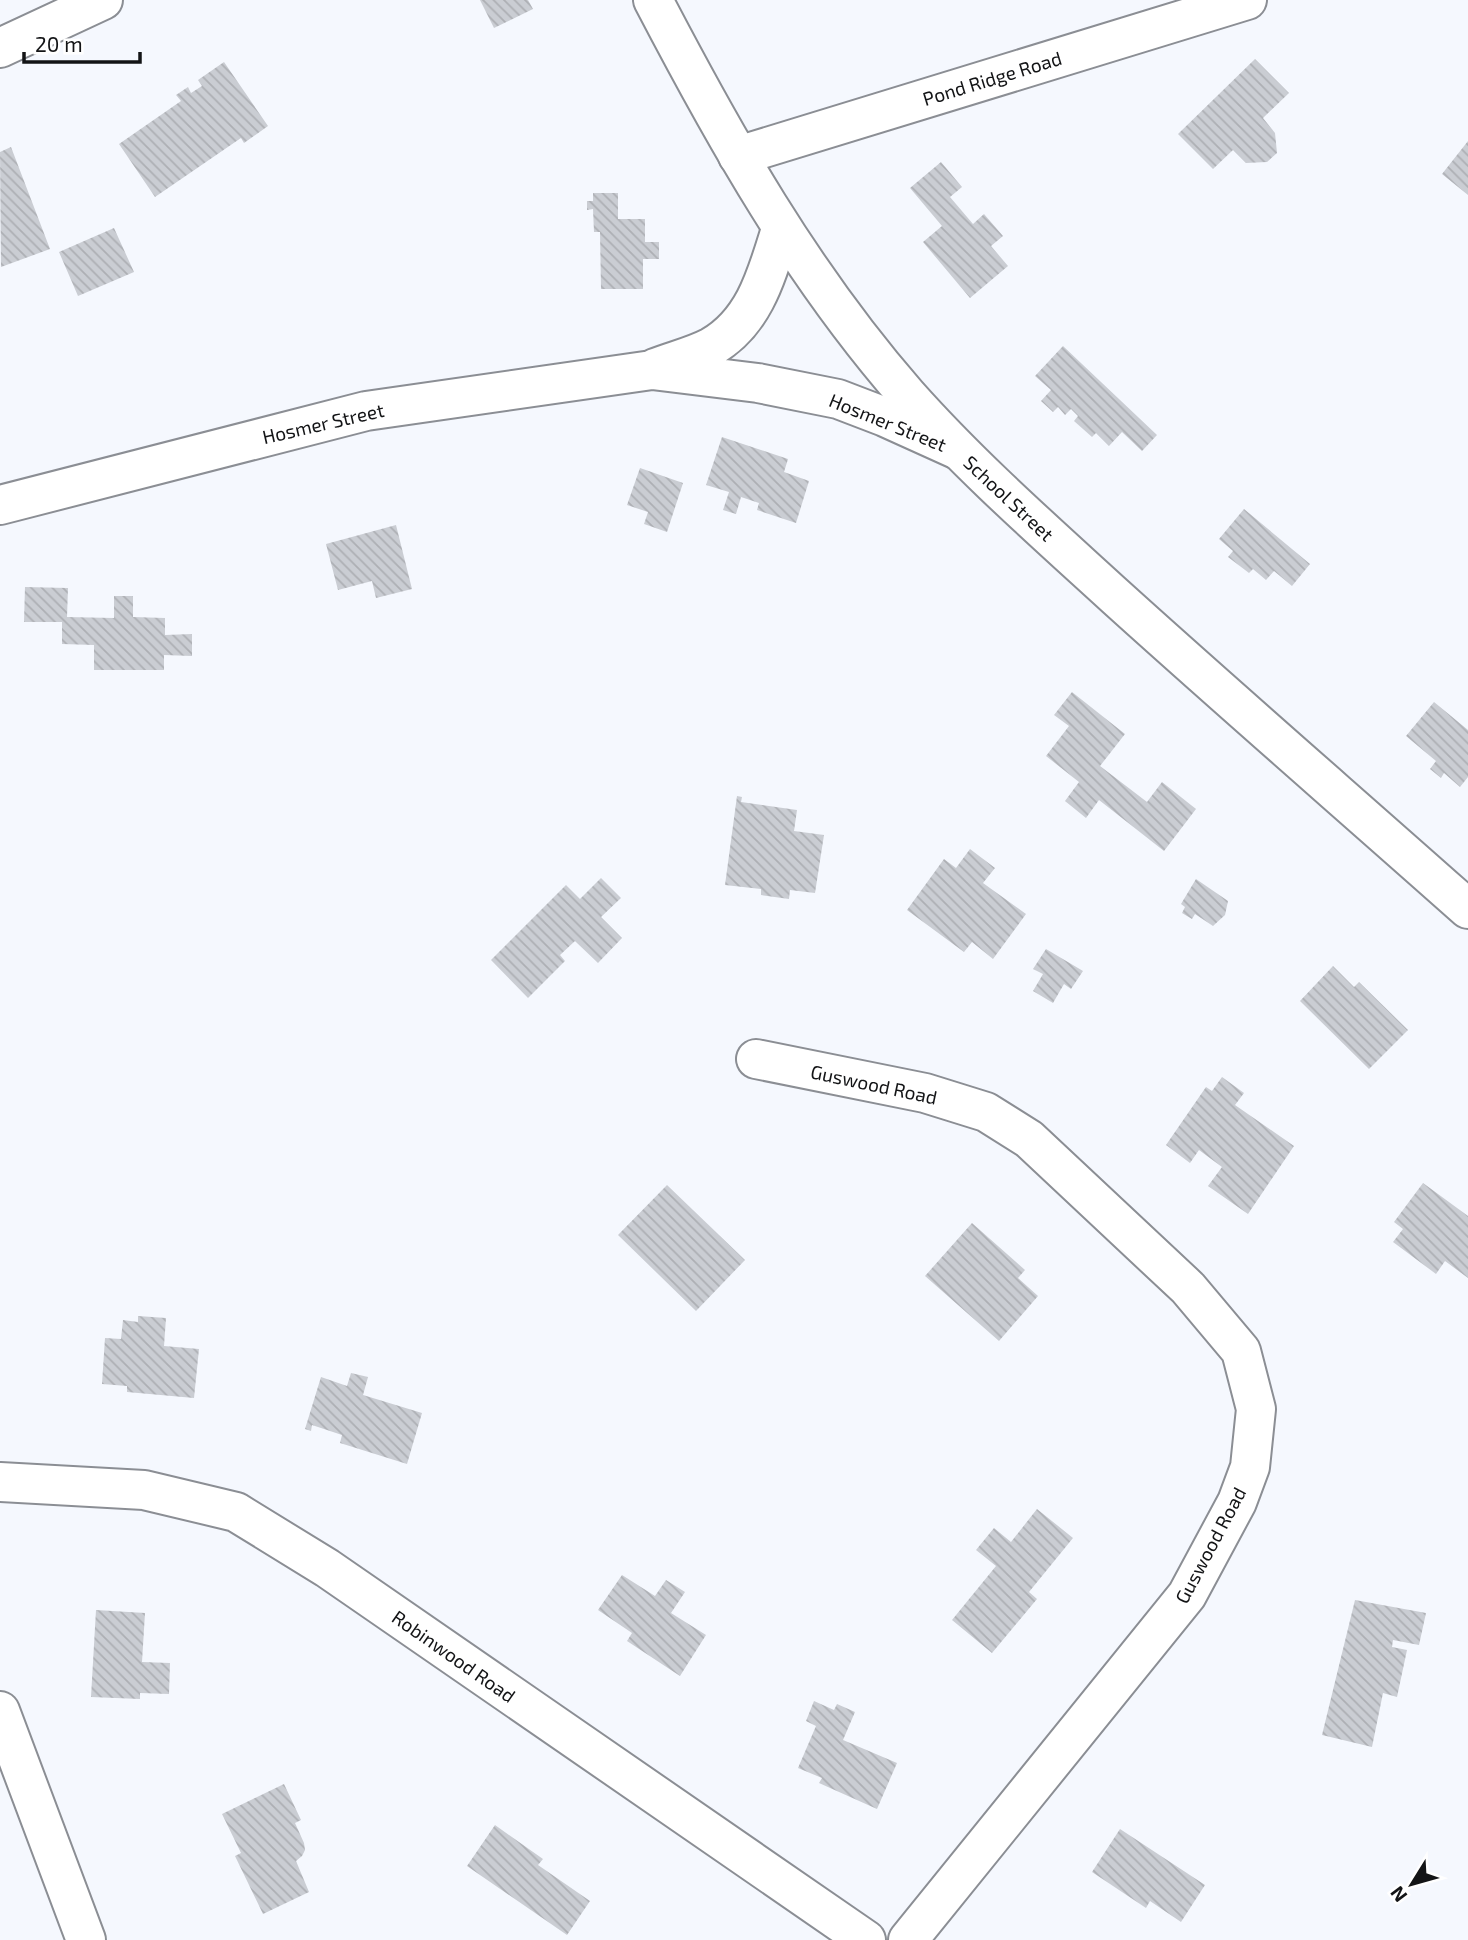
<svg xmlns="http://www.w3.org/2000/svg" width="1468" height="1940" viewBox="0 0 1468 1940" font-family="'Exo 2',sans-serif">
  <defs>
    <pattern id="building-back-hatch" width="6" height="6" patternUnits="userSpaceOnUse" patternTransform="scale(1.75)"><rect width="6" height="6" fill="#cacdd3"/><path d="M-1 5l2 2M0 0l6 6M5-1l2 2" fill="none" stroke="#adafb4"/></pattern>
  </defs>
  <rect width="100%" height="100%" fill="#f5f8fe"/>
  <path fill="url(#building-back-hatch)" d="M480 0H528L533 9 494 28Z
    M1255 59 1289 93 1263 118 1275 133 1277 153 1267 162 1246 163 1233 150 1213 169 1178 134Z
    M224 62 268 126 244 143 241 138 155 197 119 144 181 101 176 95 188 87 191 93 202 86 198 80Z
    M1468 141V195L1442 174Z
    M11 147 50 249 1 267 0 152Z
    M941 162 962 187 950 197 973 224 984 214 1003 236 991 246 1008 266 970 298 923 242 942 226 910 188Z
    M593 193H618V219H645V242H659V259H643V289H601L600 232H594L593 209 587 210V201H593Z
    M114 228 134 272 78 296 59 252Z
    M1063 346 1157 435 1142 451 1122 432 1109 446 1096 433 1092 437 1074 421 1078 416 1071 409 1065 415 1058 407 1053 412 1041 401 1051 390 1035 376Z
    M722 437 788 459 784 472 809 481 796 523 757 510 759 503 741 497 736 514 723 510 729 492 706 485Z
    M640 468 683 483 667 532 644 524 648 512 627 505Z
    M1244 509 1310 564 1292 586 1274 571 1266 580 1253 569 1249 573 1228 557 1233 551 1219 539Z
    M396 525 412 589 376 598 372 581 338 590 326 544Z
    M25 587 68 588 67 617 114 618V596H133V617L165 618V635L192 634V656L164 655V670H94V645L62 644V622H24Z
    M1072 692 1125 734 1100 766 1147 802 1162 782 1196 809 1164 851 1099 800 1086 818 1065 801 1079 782 1046 756 1069 726 1054 715Z
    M1434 702 1468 730V777L1460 787 1444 773 1441 778 1430 769 1436 761 1406 736Z
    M737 796 742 797 741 802 797 810 794 831 824 835 815 893 790 890 789 899 761 895V889L725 885Z
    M970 849 995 868 983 883 1026 914 993 959 972 942 964 952 907 910 944 859 956 868Z
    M601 878 621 898 601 917 622 938 598 963 575 941 560 955 565 961 528 998 491 960 566 885 580 899Z
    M1196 879 1228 901 1225 915 1213 926 1195 914 1192 919 1182 913 1185 907 1181 904Z
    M1046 949 1083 971 1071 989 1064 984 1053 1003 1033 991 1043 974 1033 969Z
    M1333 966 1354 987 1359 982 1408 1030 1369 1069 1300 1001Z
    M1222 1077 1244 1093 1235 1105 1294 1146 1248 1214 1208 1186 1222 1167 1199 1150 1190 1163 1166 1145 1206 1087 1212 1091Z
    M1423 1183 1468 1216V1278L1445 1261 1436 1274 1393 1242 1403 1229 1394 1222Z
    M667 1185 745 1260 696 1311 618 1235Z
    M972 1223 1025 1270 1018 1278 1038 1296 999 1341 925 1276Z
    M138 1316 166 1318 164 1346 199 1349 194 1398 127 1392V1386L102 1384 105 1338 121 1339 123 1320 138 1322Z
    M351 1373 368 1377 363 1395 422 1413 407 1464 340 1443 342 1435 312 1425 311 1431 305 1429 321 1377 347 1386Z
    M1037 1509 1073 1538 1029 1592 1037 1599 992 1653 952 1620 996 1566 976 1550 994 1528 1011 1542Z
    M622 1575 655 1596 666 1580 685 1592 671 1613 706 1635 680 1676 627 1641 632 1633 598 1610Z
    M1355 1600 1426 1613 1419 1645 1393 1640 1392 1647 1407 1650 1397 1697 1383 1693 1372 1747 1322 1735Z
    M96 1610 145 1613 142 1662 170 1663 169 1694 140 1693V1699L91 1697Z
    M814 1701 834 1710 837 1704 855 1712 843 1740 897 1763 877 1809 819 1783 822 1778 798 1768 816 1726 806 1721Z
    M284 1784 301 1820 295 1823 304 1843 305 1850 302 1856 296 1861 309 1892 263 1914 235 1856 241 1853 222 1814Z
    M495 1825 543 1859 538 1865 590 1901 567 1935 467 1866Z
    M1120 1829 1205 1885 1181 1922 1150 1901 1146 1908 1092 1872Z"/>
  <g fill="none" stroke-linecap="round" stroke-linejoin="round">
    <defs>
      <path id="minor" d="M0 48 103 0
        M738 156 1247 0
        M655 368C673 361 694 356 711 347 755 322 767 274 781 229
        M0 505 366 411 652 370 758 383 838 399 885 417 958 450
        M756 1059 925 1093 986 1112 1029 1139 1188 1288 1241 1351 1256 1409 1250 1467 1237 1502 1187 1595 908 1940
        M0 1482 144 1490 236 1512 327 1568 866 1940
        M0 1711 86 1940"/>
      <path id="tertiary" d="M653 0C726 140 802 275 907 395 971 467 1045 532 1116 597 1232 702 1351 805 1468 909"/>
    </defs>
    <use href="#minor" stroke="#8b8e94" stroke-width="42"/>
    <use href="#tertiary" stroke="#8b8e94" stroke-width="42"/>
    <use href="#minor" stroke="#fff" stroke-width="38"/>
    <use href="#tertiary" stroke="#fff" stroke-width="38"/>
  </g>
  <g text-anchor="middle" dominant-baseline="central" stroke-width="6" stroke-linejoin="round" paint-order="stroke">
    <g font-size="19" fill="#131416" stroke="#fff">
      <text transform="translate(992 78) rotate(-17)">Pond Ridge Road</text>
      <text transform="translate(888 422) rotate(22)">Hosmer Street</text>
      <text transform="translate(323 423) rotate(-13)">Hosmer Street</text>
      <text transform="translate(1009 498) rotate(43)">School Street</text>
      <text transform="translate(874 1084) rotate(12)">Guswood Road</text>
      <text transform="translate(1210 1545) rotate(-62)">Guswood Road</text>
      <text transform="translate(454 1656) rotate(35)">Robinwood Road</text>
    </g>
  </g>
  <g transform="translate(1412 1884) rotate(233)" stroke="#ffffff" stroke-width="5" paint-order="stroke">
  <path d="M0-5L12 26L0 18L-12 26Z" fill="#131416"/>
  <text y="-10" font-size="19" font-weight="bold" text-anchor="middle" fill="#131416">N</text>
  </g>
  <path d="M24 52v10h116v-10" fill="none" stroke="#131416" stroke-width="3.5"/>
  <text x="35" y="52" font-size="21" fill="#131416" stroke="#ffffff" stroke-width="5" paint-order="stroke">20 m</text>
</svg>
